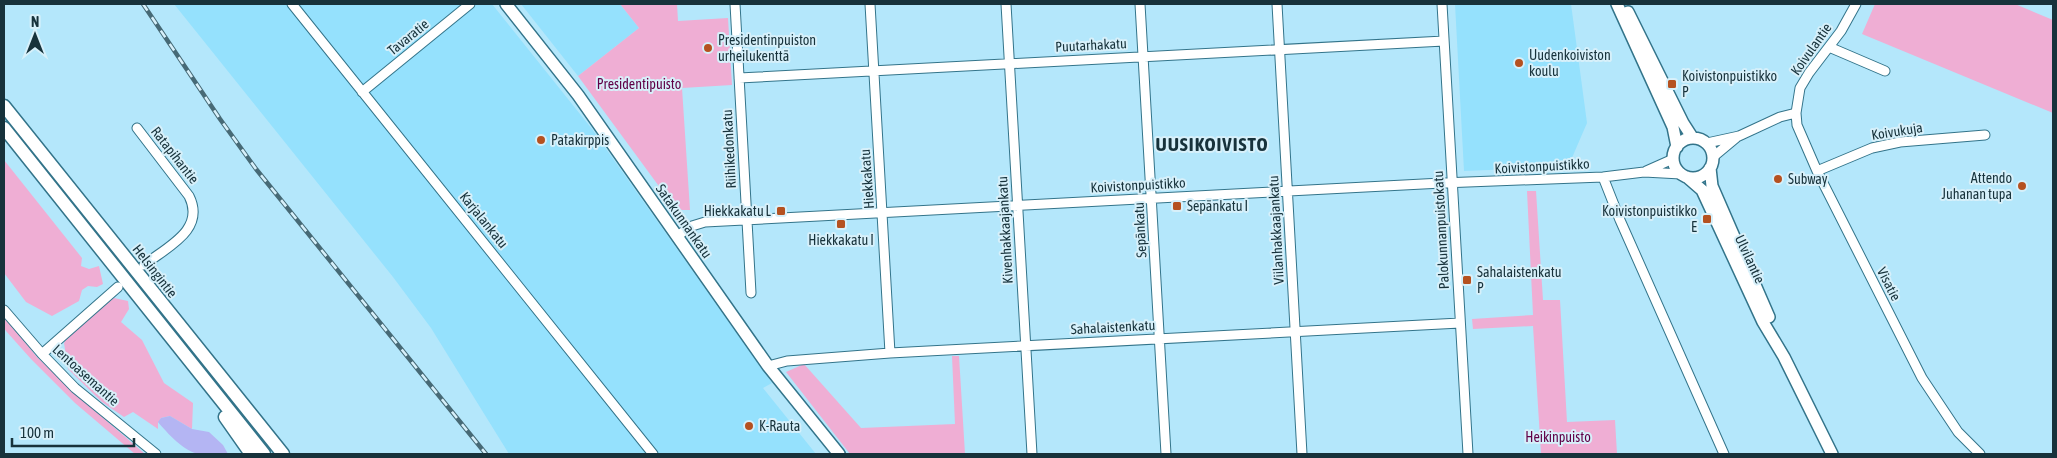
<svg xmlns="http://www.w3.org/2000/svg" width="2057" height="458" viewBox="0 0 2057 458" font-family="'Asap Condensed',sans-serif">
  <rect width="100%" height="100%" fill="#b4e7fb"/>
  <path fill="#95e1fd" d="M174 4H492L592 129 772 383 763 388 816 454H509L431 328 393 277Z
    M521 4H620L639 28 578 76Z
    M1455 4H1571L1587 123 1568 167 1464 171Z"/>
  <path fill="#efaed4" d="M620 4H677L678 21 728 18 732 85 682 88 690 210H682L672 204 578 76 639 28Z
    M1875 4H2015L2053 20V113L1862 34Z
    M4 160 82 258 81 266 89 269 99 266 103 284 97 287 88 286 82 290 79 301 52 316 26 302 4 273Z
    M1527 191H1536L1543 300H1560L1567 422 1615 420 1617 454H1541L1533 326 1473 329 1472 319 1533 315Z
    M114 298 128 301 129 309 121 322 142 340 164 383 193 403 192 429 170 416 161 418 158 423V429L133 412 124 417 102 402 68 369 64 343 72 331Z
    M4 316 37 357 79 397 145 454H135L75 403 31 359 6 331 4 328Z
    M952 356H959L965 454H850L786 372 804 364 861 428 955 424Z"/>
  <path fill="#b4b5f3" d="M170 416 192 429 209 432 223 445 228 454C219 454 208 456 199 454 185 452 167 433 158 422L161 418Z"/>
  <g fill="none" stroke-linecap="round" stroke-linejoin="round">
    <defs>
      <path id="minor" d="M292 4 653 454
        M735 4 751 293
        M870 4 890 353
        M1006 4 1032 454
        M1140 4 1166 454
        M1277 4 1302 454
        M1442 4 1468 454
        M1856 4 1841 31 1809 73 1800 88 1796 113 1797 125 1817 171 1922 378 1958 432 1980 454
        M1829 47 1885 71
        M739 78 1444 41
        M362 92 470 4
        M137 128 189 196C206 230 167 247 144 265
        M1707 143 1739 136 1780 117 1796 113
        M1713 157 1737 137
        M1646 171 1673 159
        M1817 171 1872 148 1900 142 1985 135
        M1603 177 1620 220 1724 454
        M677 236 692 226 705 222 1442 183 1603 177 1644 172 1681 174
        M4 310 42 354 75 388 156 454
        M42 354 118 287
        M768 366 787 361 890 353 1460 323"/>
      <path id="major" d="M506 4 578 95 768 366 839 454
        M1617 4 1673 127 1677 147
        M1628 12 1683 123 1692 137
        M1673 158a20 20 0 1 1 40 0a20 20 0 1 1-40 0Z
        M1710 168 1712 186 1769 317
        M1687 177 1702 190 1763 322 1784 357 1832 454"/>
      <path id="highway" d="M4 106 283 454
        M4 128 264 454
        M225 417 251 454"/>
    </defs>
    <use href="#minor" stroke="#33748a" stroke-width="11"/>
    <use href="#major" stroke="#33748a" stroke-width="14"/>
    <use href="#highway" stroke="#33748a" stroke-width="15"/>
    <use href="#minor" stroke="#fff" stroke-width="9"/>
    <use href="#major" stroke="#fff" stroke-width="11"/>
    <use href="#highway" stroke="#fff" stroke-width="12"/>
    <defs>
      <path id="rail" d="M143 4 220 119 256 169 486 454"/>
    </defs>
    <use href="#rail" stroke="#476a76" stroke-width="4.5"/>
    <use href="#rail" stroke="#d7f0fa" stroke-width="2.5" stroke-dasharray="8" stroke-linecap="butt"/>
  </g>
  <g fill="#b55120" stroke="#d7f0fa" stroke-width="2">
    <circle cx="708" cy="48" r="5"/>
    <circle cx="1519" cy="63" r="5"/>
    <rect x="1667" y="79" width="10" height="10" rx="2.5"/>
    <circle cx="541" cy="140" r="5"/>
    <circle cx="1778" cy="179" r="5"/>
    <circle cx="2022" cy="186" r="5"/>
    <rect x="1172" y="201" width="10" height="10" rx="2.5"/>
    <rect x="776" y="206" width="10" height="10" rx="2.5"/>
    <rect x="1702" y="214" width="10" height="10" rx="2.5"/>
    <rect x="836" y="219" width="10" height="10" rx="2.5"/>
    <rect x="1462" y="275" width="10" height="10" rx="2.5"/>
    <circle cx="749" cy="426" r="5"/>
  </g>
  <g text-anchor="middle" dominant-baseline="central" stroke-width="4" stroke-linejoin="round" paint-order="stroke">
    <g font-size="14" fill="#17323b" stroke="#d7f0fa">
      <text transform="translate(408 37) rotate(-39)">Tavaratie</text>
      <text transform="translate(1091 45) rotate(-3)">Puutarhakatu</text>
      <text transform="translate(1811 49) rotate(-55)">Koivulantie</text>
      <text transform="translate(1897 131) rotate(-9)">Koivukuja</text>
      <text transform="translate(729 149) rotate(-93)">Riihikedonkatu</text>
      <text transform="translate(175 155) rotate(52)">Ratapihantie</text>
      <text transform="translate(1542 166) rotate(-3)">Koivistonpuistikko</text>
      <text transform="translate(867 179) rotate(-94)">Hiekkakatu</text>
      <text transform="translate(1138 185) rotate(-3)">Koivistonpuistikko</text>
      <text transform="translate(484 220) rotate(51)">Karjalankatu</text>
      <text transform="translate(684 221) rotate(55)">Satakunnankatu</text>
      <text transform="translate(1005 230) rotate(-93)">Kivenhakkaajankatu</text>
      <text transform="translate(1140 230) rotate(-93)">Sepänkatu</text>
      <text transform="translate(1276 230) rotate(-93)">Viilanhakkaajankatu</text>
      <text transform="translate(1441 230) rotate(-93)">Palokunnanpuistokatu</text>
      <text transform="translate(1750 259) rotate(65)">Ulvilantie</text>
      <text transform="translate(155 271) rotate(52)">Helsingintie</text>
      <text transform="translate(1889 284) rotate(63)">Visatie</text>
      <text transform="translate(1113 327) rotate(-3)">Sahalaistenkatu</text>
      <text transform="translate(86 375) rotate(42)">Lentoasemantie</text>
    </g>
    <g font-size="14" fill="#17323b" stroke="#d7f0fa" text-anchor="start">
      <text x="718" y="40">Presidentinpuiston<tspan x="718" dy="16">urheilukenttä</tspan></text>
      <text x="1529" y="55">Uudenkoiviston<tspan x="1529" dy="16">koulu</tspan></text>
      <text x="1682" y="76">Koivistonpuistikko<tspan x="1682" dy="16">P</tspan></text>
      <text x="551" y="140">Patakirppis</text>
      <text x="2012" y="178" text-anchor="end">Attendo<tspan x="2012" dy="16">Juhanan tupa</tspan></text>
      <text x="1788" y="179">Subway</text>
      <text x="1187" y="206">Sepänkatu I</text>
      <text x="771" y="211" text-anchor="end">Hiekkakatu L</text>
      <text x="1697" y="211" text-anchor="end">Koivistonpuistikko<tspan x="1697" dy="16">E</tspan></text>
      <text x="841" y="240" text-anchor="middle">Hiekkakatu I</text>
      <text x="1477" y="272">Sahalaistenkatu<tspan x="1477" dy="16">P</tspan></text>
      <text x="759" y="426">K-Rauta</text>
    </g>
    <g font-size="14" fill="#600047" stroke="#d7f0fa">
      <text x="639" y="84">Presidentipuisto</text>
      <text x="1558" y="437">Heikinpuisto</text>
    </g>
    <g font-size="19" font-weight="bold" letter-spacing="1" fill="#17323b" stroke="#d7f0fa">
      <text x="1212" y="144">UUSIKOIVISTO</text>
    </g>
  </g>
  <rect width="2057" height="458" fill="none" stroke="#17323b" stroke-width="10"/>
  <g transform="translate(35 35)" stroke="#d7f0fa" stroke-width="4" paint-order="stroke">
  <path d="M0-4L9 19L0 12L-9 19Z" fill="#17323b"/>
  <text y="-8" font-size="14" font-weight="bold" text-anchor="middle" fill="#17323b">N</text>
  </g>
  <path d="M12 438v8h122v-8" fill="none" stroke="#17323b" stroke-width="2.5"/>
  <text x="20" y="438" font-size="15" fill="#17323b" stroke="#d7f0fa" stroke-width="4" paint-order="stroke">100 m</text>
</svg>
